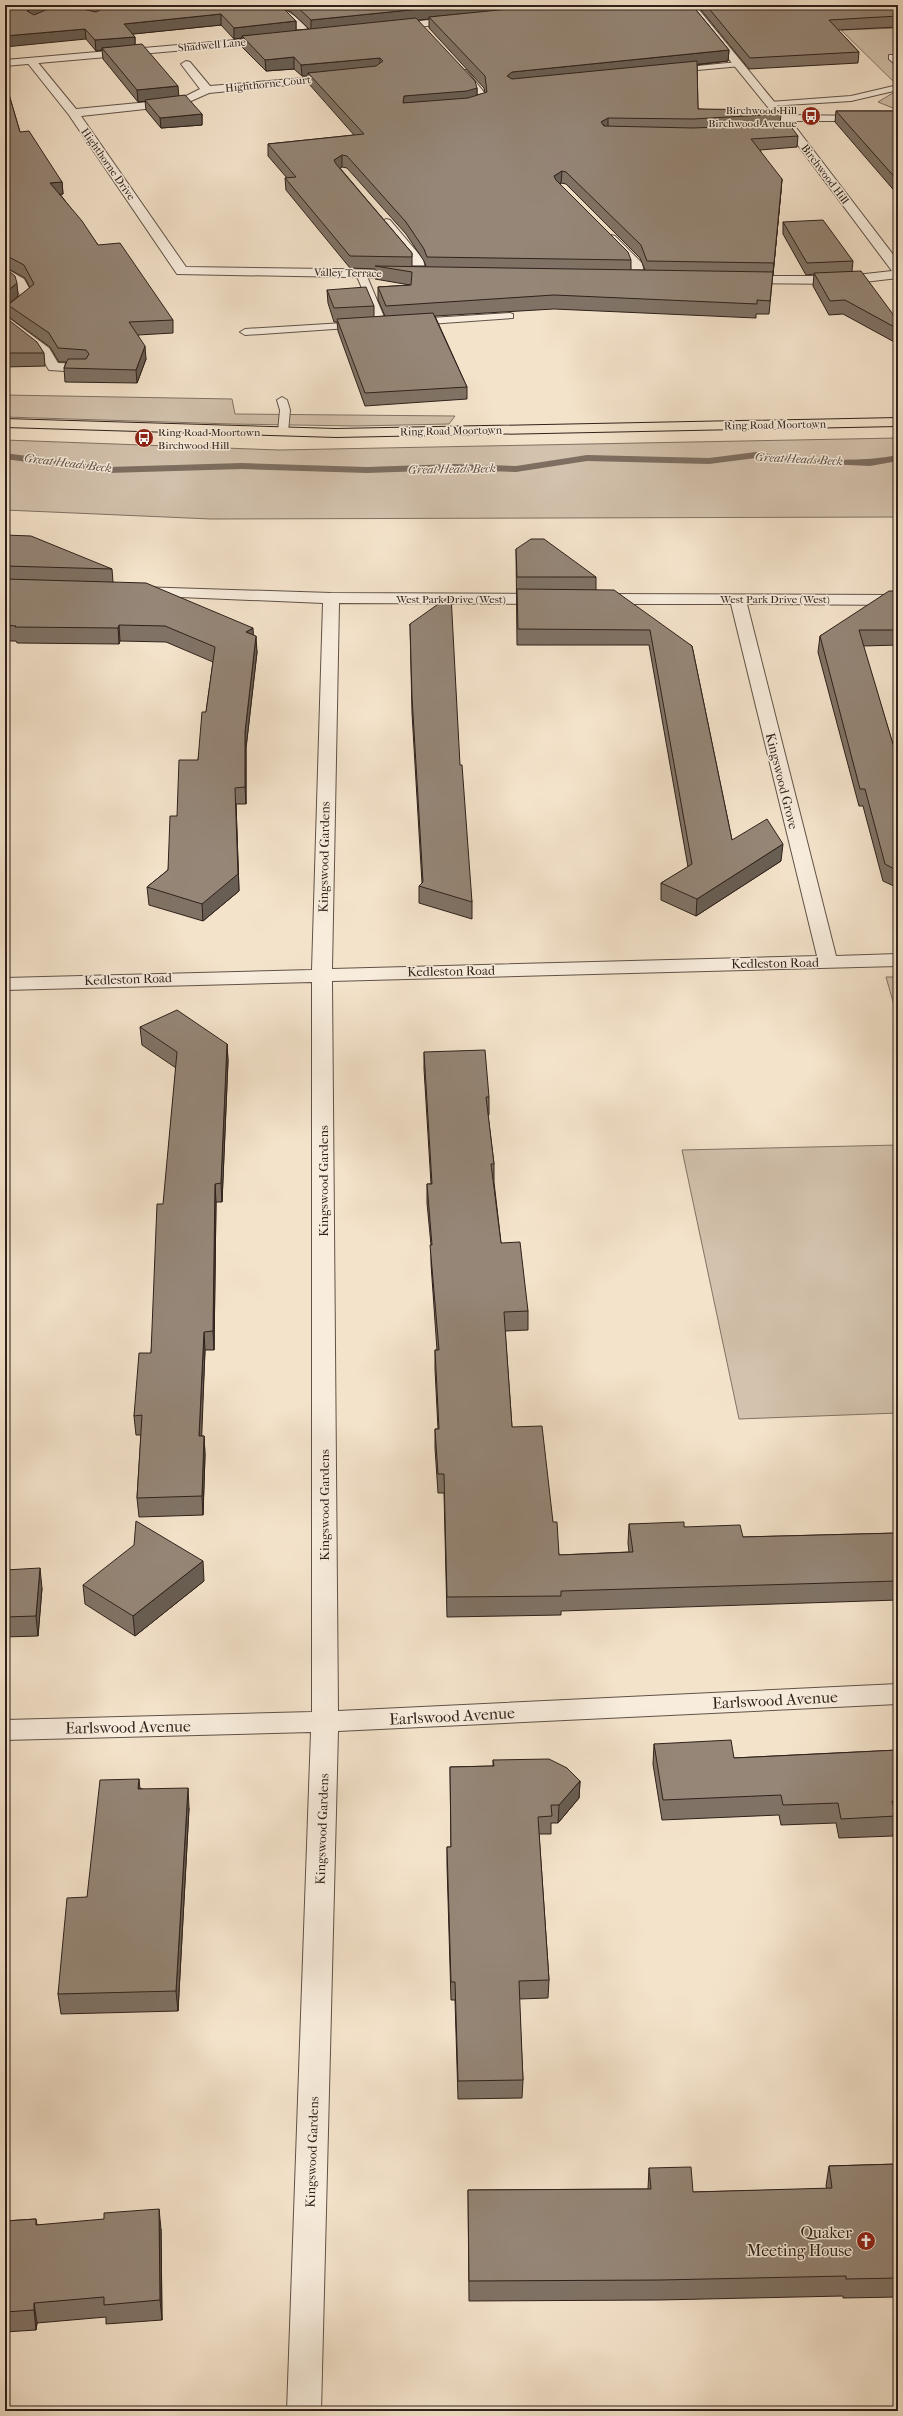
<svg xmlns="http://www.w3.org/2000/svg" width="903" height="2416" viewBox="0 0 903 2416" font-family="'IM FELL French Canon',serif">
  <rect width="100%" height="100%" fill="#f4e3cb"/>
  <filter id="stains"><feTurbulence type="fractalNoise" baseFrequency=".005" numOctaves="4"/><feColorMatrix values="0 0 0 0 .2 0 0 0 0 .09 0 0 0 0 .02 0 0 0 .5 -.17"/></filter>
  <radialGradient id="worn" r=".72"><stop offset=".6" stop-color="#630" stop-opacity="0"/><stop offset="1" stop-color="#630" stop-opacity=".3"/></radialGradient>
  <path fill="#d3c2ad" stroke="#817264" d="M898 28V86L841 30Z
    M898 90V110L878 102Z
    M5 395 232 399 235 414 455 416 449 424 356 426 232 424 5 417Z
    M898 438V517L211 519 5 510V440L279 450Z
    M886 977H898V1019Z
    M898 1145V1413L739 1419 682 1150Z"/>
  <g fill="none" stroke-linecap="round" stroke-linejoin="round">
    <path fill="#7d6e61" fill-rule="evenodd" d="M756 452C802 459 852 464 898 455V461L870 466 783 462 756 458 709 464 587 461 516 472 453 470 367 473 242 469 108 473 5 459V453L108 467 242 463 367 467 453 464 516 466 587 455 709 458Z"/>
    <defs>
      <path id="service" d="M889 55H895L898 60V67L889 59Z
        M738 62H741V66L676 72 672 70 676 68Z
        M460 70H466L487 96 486 103 466 107V103L479 100V96L460 74Z
        M898 85V90L851 101 770 106 766 104 770 102 851 96Z
        M361 271 366 274 387 324 385 326 377 324 356 274Z
        M510 313 513 314V318L415 325 410 322 415 319Z
        M360 322 363 323V327L245 335 240 332 245 329Z
        M282 397 287 400 290 410 288 432 283 435 278 432 280 410 277 400Z"/>
      <path id="minor" d="M261 5C284 5 300 17 313 36L308 39 304 38 284 17Z
        M685 5H695L785 115 869 116 871 118 865 121H791L898 261V278L847 284 737 283 735 280 742 276H847L892 271 788 132Z
        M31 58 35 59 76 109 180 99 200 89 181 64 186 61 190 62 210 86 341 75V79L337 80 209 93 182 105 81 116 186 267 406 270 412 274 406 278 177 274 69 115 26 61Z
        M386 219 390 220 423 259 426 274 425 277 420 278 414 274 411 260 380 223Z
        M611 235 615 236 642 263 645 278 643 281H633L631 267 605 239Z
        M5 268 24 279 34 297C28 305 15 317 5 315V309L20 296 17 288 5 278Z
        M5 318 10 319 49 348 58 363 82 364 89 368 82 372 49 370 39 354 5 328Z
        M139 587 331 593 547 594 553 596 555 599 553 602 547 604 339 603 332 969 817 956 731 604H597L591 602 589 599 591 596 597 594 898 595V605L747 604 836 956 898 954V966L332 981 338 1711 898 1684V1704L338 1731 321 2411H287L311 1732 5 1740V1720L312 1712V982L5 990V978L312 970 323 603 133 595 131 592 133 589Z"/>
      <path id="tertiary" d="M458 17 463 20 462 22 391 30 386 27 391 24Z
        M271 37 275 38V42L5 66V60Z"/>
      <path id="trunk" d="M898 418V426L336 437 5 427V419L336 429Z"/>
    </defs>
    <use href="#service" stroke="#605247" stroke-width="2"/>
    <use href="#minor" stroke="#605247" stroke-width="2"/>
    <use href="#tertiary" stroke="#605247" stroke-width="2"/>
    <use href="#trunk" stroke="#2f211b" stroke-width="2"/>
    <use href="#service" fill="#f8eddd" fill-rule="evenodd"/>
    <use href="#minor" fill="#f8eddd" fill-rule="evenodd"/>
    <use href="#tertiary" fill="#f8eddd" fill-rule="evenodd"/>
    <use href="#trunk" fill="#f4e3cb" fill-rule="evenodd"/>
  </g>
  <path fill="#807366" stroke="#2f211b" fill-rule="evenodd" d="M74 5H692L729 50 728 61 697 65 698 109 781 114 780 124 798 136 797 147 760 150 781 191 769 314H756V318L554 309 435 316 467 387V399L365 406 338 331 337 322H334L328 303 327 290 374 306V317L385 316 378 300V287L410 285 375 279V269L350 268 286 190 285 178H287L268 156V144L354 135 309 84 308 76H302L294 69 266 71 242 47V38L234 39 221 25 132 34 135 37V45L179 96 202 114V125L161 128 146 110 145 101 138 102 103 59 102 50 96 51 86 39 74 7ZM284 9 291 12 309 29 296 30V21ZM429 19V28L484 88 485 93 477 95V88L417 20ZM342 167 347 168 406 234 424 261 426 266H412V253L340 168ZM561 183 566 184 640 258 645 270H631V260L560 184Z
    M697 5H898V27L838 30 859 52 858 63 749 69Z
    M5 81 20 132 62 182 63 194H60L98 245 173 320V333L138 335 146 359 137 383 65 382 64 368 66 362H59L50 347 10 318 8 305 30 288 25 278 5 267Z
    M836 111H898V195L835 122Z
    M783 222 853 261 852 271 898 321V344L843 314 829 315 813 286 814 274 806 275 783 234Z
    M5 317 44 353 45 366 5 367Z
    M5 535 112 569 113 582 254 635 257 652 246 748V804H236L239 891 203 921 149 905 147 887 168 870 177 816 198 760 206 712 213 662 166 642 120 641 119 644 17 643 16 641H5Z
    M516 549 596 577V590L692 646 732 840 781 861 696 916 661 900V883L688 867 649 645H517Z
    M898 591V645L863 646 898 761V888L883 881 863 806H859L818 652 820 636Z
    M410 624 472 902V919L419 903V886L422 883 412 713Z
    M140 1027 227 1044 228 1061 222 1202H216L214 1350H205L201 1436H204L205 1455 203 1515 139 1517 137 1498 141 1435H136L134 1416 151 1353 176 1068 142 1045Z
    M424 1052 489 1097V1115H488L494 1164V1182L501 1243 528 1311V1330L505 1331 512 1427 553 1522 559 1555 629 1552 628 1543 629 1524 684 1527 743 1537 898 1533V1600L561 1611V1615L447 1617 444 1493H438L435 1448V1429H438L435 1369V1350H437L431 1264V1245L427 1203V1184H431L424 1069Z
    M5 1570 42 1588 38 1636 5 1637Z
    M204 1581 135 1636 85 1604 83 1585Z
    M654 1744 734 1758 898 1750V1821H895L893 1836 839 1838 836 1823 781 1825 779 1815 662 1820 653 1764Z
    M493 1760 580 1781 579 1798 558 1823H551V1834H539L549 1980 548 1998 519 1999 523 2080 522 2098 458 2099 455 2000H451L447 1865V1847H451L450 1767 493 1766Z
    M140 1788 189 1808 178 2011 61 2014 58 1994 87 1897Z
    M898 2164V2297L843 2298V2296L659 2300 469 2301 468 2190 648 2189 649 2168 693 2192 827 2189 826 2186 829 2166Z
    M36 2219 37 2225 161 2229 162 2320 106 2324V2317L37 2323 36 2330 5 2332V2221Z"/>
  <path fill="#685e53" stroke="#2f211b" d="M38 5H59L28 21 27 11Z
    M459 5H563L429 17V19L311 31V20Z
    M221 14V25L124 35V24Z
    M296 21V32L242 36V38L234 39V28Z
    M85 29 86 39 5 47V36Z
    M135 37V47L102 48V50L96 51 95 40Z
    M729 50 728 61 512 84 507 76 512 72Z
    M294 57V69L266 71 265 60Z
    M380 58V70L308 73V76H302L301 65Z
    M178 86 179 98 138 102 137 90Z
    M477 88V99L403 103 404 96Z
    M202 114V125L161 128 160 118Z
    M608 118V130L601 122Z
    M342 155V167L335 172 334 160Z
    M562 171 561 183 554 188V176Z
    M782 179 781 191 773 275 774 263Z
    M62 182 63 194 51 195 50 183Z
    M17 283 18 296 5 307V293Z
    M145 346 146 359 137 383 136 370Z
    M119 625 120 641 119 644 118 628Z
    M253 628 254 644 246 632Z
    M256 636 257 652 246 748V804L245 787V732Z
    M236 804 239 891 203 921 202 904Z
    M783 844 781 861 696 916 697 899Z
    M227 1044 228 1061 222 1202 221 1183Z
    M215 1184 216 1202 214 1350 213 1331Z
    M204 1332 205 1350 201 1455 199 1436Z
    M204 1436 205 1455 203 1515 202 1496Z
    M203 1561 204 1581 135 1636 133 1616Z
    M40 1568 42 1588 38 1636 36 1616Z
    M139 1779 141 1799 138 1789Z
    M580 1781 579 1798 558 1823 559 1805Z
    M188 1788 189 1808 178 2011 176 1991Z
    M159 2209 161 2229 162 2320 160 2300Z
    M34 2303 37 2323 36 2330 34 2310Z"/>
  <path fill="#958677" stroke="#2f211b" d="M5 5H38L27 11 34 15 57 5H64L96 12 102 9V5H278L283 8 296 21 234 28 221 14 124 24 135 37 95 40 85 29 5 36Z
    M295 5H459L311 20Z
    M548 5H692L729 50 512 72 507 76 512 79 697 61 698 109 777 110 781 114 693 119 608 118 601 122 604 126 693 128 789 124 798 136 751 139 782 179 774 263 647 261 641 245 566 172 562 171 554 176 556 180 628 252 631 260 427 257 424 249 406 222 347 156 342 155 334 160 336 164 412 253V257L350 256 285 178 296 177 268 144 364 134 308 73 376 66 383 61 380 58 301 65 294 57 265 60 242 36 416 18 475 81 477 88 467 91 404 96 403 103 468 98 487 92 485 76 429 17Z
    M706 5H898V16L829 20 859 52 750 58Z
    M142 44 178 86 137 90 102 48Z
    M5 81 20 132 29 131 62 182 50 183 82 221 98 245 120 243 173 320 129 322 145 346 136 370 64 368 68 359H86L89 354 86 350 58 348 49 333 8 305 34 284 24 265 5 255Z
    M185 95 202 114 160 118 145 100Z
    M836 111H898V181Z
    M823 220 853 261 807 263 783 222Z
    M375 266 773 272 770 301 757 300V304L554 295 386 306 378 287 411 285 412 272Z
    M5 268 15 276 17 283 5 293Z
    M861 271 898 321V329L845 300 830 301 814 273Z
    M366 287 374 306 334 308 327 290Z
    M433 313 467 387 365 393 337 319Z
    M5 317 37 342 44 353H5Z
    M5 535 31 536 112 569 5 566Z
    M531 539H544L596 577H517L516 549Z
    M5 579 146 583 253 628 246 632 256 636 245 732V787L235 788 238 874 202 904 147 887 168 870 170 816H177L179 760H198L202 712H206L215 647 165 626 119 625 118 628 15 627 16 626 5 625Z
    M517 589 614 590 692 646 732 840 767 819 783 844 697 899 661 883 692 864 650 630 518 629Z
    M889 591H898V630H859L898 761V871L885 864 865 789H860L820 636Z
    M451 595 460 765H462L472 902 419 886 423 882 412 697 410 624Z
    M177 1010 227 1044 221 1183 215 1184 213 1331 204 1332 199 1436H204L202 1496 137 1498 142 1415 134 1416 139 1353H151L157 1204H163L177 1052 140 1027Z
    M485 1050 489 1097H486L494 1164H491L501 1243 520 1242 528 1311 504 1312 512 1427 542 1426 553 1522H557L559 1555 633 1552 629 1524 684 1522V1527L740 1525 743 1537 898 1533V1581L561 1591V1596L447 1597 444 1474H438L435 1429H439L435 1350H439L430 1245H432L427 1184H432L424 1052Z
    M136 1521 203 1561 133 1616 83 1585 134 1545Z
    M40 1568 36 1616 5 1617V1570Z
    M731 1740 734 1758 898 1750V1801H892L896 1816 841 1819 838 1803 783 1805 781 1795 663 1800 654 1744Z
    M549 1759 567 1768 580 1781 559 1805H551L552 1816 538 1817 549 1980 519 1981 523 2080 458 2081 455 1982H451L447 1847H451L450 1767 494 1766 493 1760Z
    M139 1779 138 1789 188 1788 176 1991 58 1994 67 1898 87 1897 100 1780Z
    M898 2164V2278L846 2279V2276L660 2280 469 2281 468 2190 651 2189 649 2168 691 2167 693 2192 832 2188 829 2166Z
    M159 2209 160 2300 104 2305V2297L34 2303V2310L5 2312V2221L36 2219V2225L104 2219V2213Z"/>
  <defs>
    <symbol id="bus-disc" viewBox="-11 -11 22 22"><circle r="9.5" fill="#8f2418" stroke="#f8eddd"/><path d="M-5-6H5V4H4V6H2V4H-2V6H-4V4H-5ZM-3.5-4V0h7V-4ZM-3.5 1.2v1.5H-2V1.2ZM2 1.2v1.5H3.5V1.2Z" fill="#fff"/></symbol>
    <symbol id="church-disc" viewBox="-11 -11 22 22"><circle r="9.5" fill="#8f2418" stroke="#f8eddd"/><path d="M-1.2-6h2.4v3.5h3.3v2.4h-3.3V6h-2.4V-.1h-3.3v-2.4h3.3Z" fill="#fff"/></symbol>
  </defs>
  <g fill-rule="evenodd">
    <use href="#bus-disc" x="800" y="105" width="22" height="22"/>
    <use href="#bus-disc" x="133" y="427" width="22" height="22"/>
    <use href="#church-disc" x="855" y="2230" width="22" height="22"/>
  </g>
  <g text-anchor="middle" dominant-baseline="central" stroke-width="3" stroke-linejoin="round" paint-order="stroke">
    <g font-size="11" fill="#2f211b" stroke="#f8eddd">
      <text transform="translate(212 45) rotate(-5)">Shadwell Lane</text>
      <text transform="translate(268 84) rotate(-6)">Highthorne Court</text>
      <text transform="translate(108 164) rotate(55)">Highthorne Drive</text>
      <text transform="translate(825 174) rotate(53)">Birchwood Hill</text>
      <text transform="translate(348 273) rotate(1)">Valley Terrace</text>
      <text transform="translate(775 425) rotate(-1)">Ring Road Moortown</text>
      <text transform="translate(451 431) rotate(-1)">Ring Road Moortown</text>
      <text x="451" y="599">West Park Drive (West)</text>
      <text x="775" y="599">West Park Drive (West)</text>
    </g>
    <g font-size="11" fill="#2f211b" stroke="#f8eddd" text-anchor="end">
      <text x="797" y="110">Birchwood Hill<tspan x="797" dy="13">Birchwood Avenue</tspan></text>
      <text x="158" y="432" text-anchor="start">Ring Road Moortown<tspan x="158" dy="13">Birchwood Hill</tspan></text>
    </g>
    <g font-size="12" font-style="italic" fill="#5c4e44" stroke="#f8eddd">
      <text transform="translate(799 459) rotate(3)">Great Heads Beck</text>
      <text transform="translate(68 463) rotate(7)">Great Heads Beck</text>
      <text transform="translate(452 469) rotate(-1)">Great Heads Beck</text>
    </g>
    <g font-size="13" fill="#2f211b" stroke="#f8eddd">
      <text transform="translate(782 781) rotate(76)">Kingswood Grove</text>
      <text transform="translate(324 857) rotate(-89)">Kingswood Gardens</text>
      <text transform="translate(775 963) rotate(-1)">Kedleston Road</text>
      <text transform="translate(451 971) rotate(-1)">Kedleston Road</text>
      <text transform="translate(128 979) rotate(-2)">Kedleston Road</text>
      <text transform="translate(323 1181) rotate(-90)">Kingswood Gardens</text>
      <text transform="translate(324 1505) rotate(-90)">Kingswood Gardens</text>
      <text transform="translate(322 1829) rotate(-88)">Kingswood Gardens</text>
      <text transform="translate(312 2152) rotate(-88)">Kingswood Gardens</text>
    </g>
    <g font-size="16" fill="#2f211b" stroke="#f8eddd">
      <text transform="translate(775 1700) rotate(-3)">Earlswood Avenue</text>
      <text transform="translate(452 1716) rotate(-3)">Earlswood Avenue</text>
      <text transform="translate(128 1727) rotate(-1)">Earlswood Avenue</text>
    </g>
    <g font-size="16" fill="#2f211b" stroke="#f8eddd" text-anchor="end">
      <text x="852" y="2232">Quaker<tspan x="852" dy="18">Meeting House</tspan></text>
    </g>
  </g>
  <rect width="903" height="2416" fill="none" stroke="#f4e3cb" stroke-width="20"/>
  <rect x="6" y="6" width="891" height="2404" fill="none" stroke="#2f211b" stroke-width="2"/>
  <rect x="10" y="10" width="883" height="2396" fill="none" stroke="#2f211b"/>
  <rect width="100%" height="100%" filter="url(#stains)"/>
  <rect width="100%" height="100%" fill="url(#worn)"/>
</svg>
